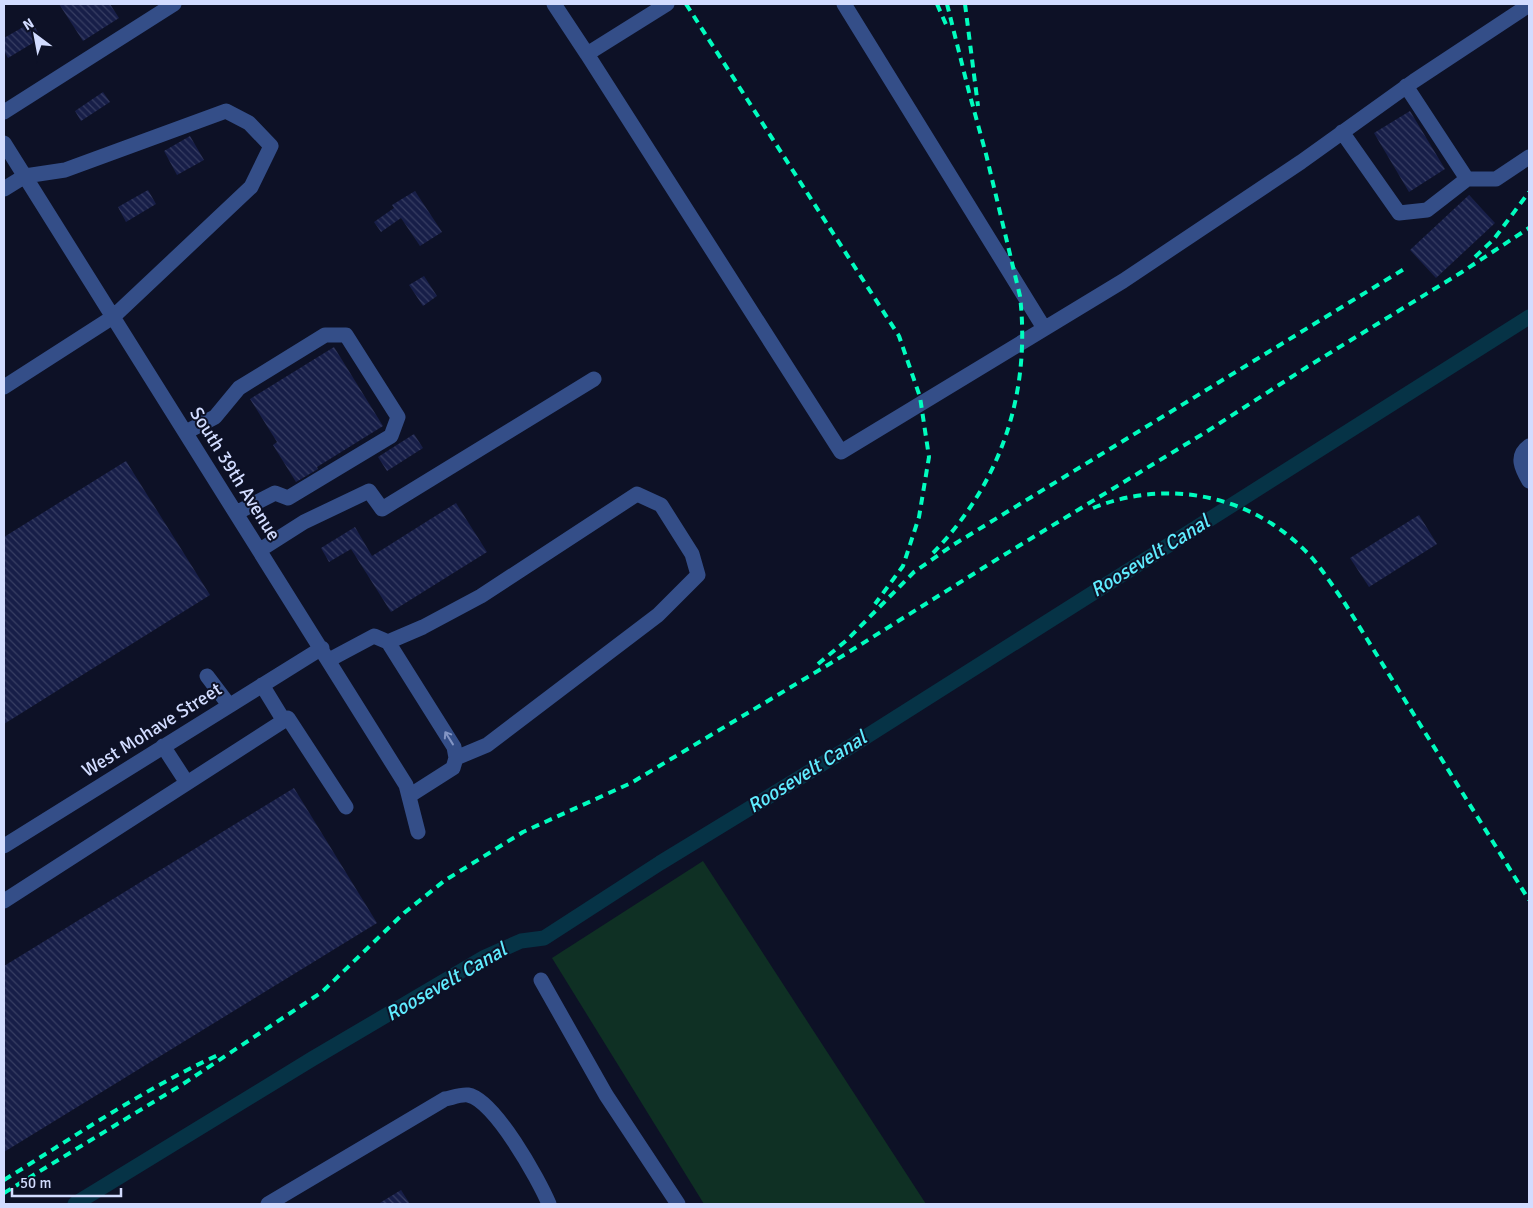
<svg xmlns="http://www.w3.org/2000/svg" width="1533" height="1208" viewBox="0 0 1533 1208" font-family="Signika,sans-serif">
  <defs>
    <pattern id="building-back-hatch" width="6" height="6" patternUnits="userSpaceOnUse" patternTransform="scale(1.25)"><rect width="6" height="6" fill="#171e48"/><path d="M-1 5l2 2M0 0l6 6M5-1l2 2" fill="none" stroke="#383e63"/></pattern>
  </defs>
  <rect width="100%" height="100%" fill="#0d1126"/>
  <path fill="#0f3024" d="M703 861 926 1204H704L552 958Z"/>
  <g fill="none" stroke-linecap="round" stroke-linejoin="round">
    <path stroke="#063346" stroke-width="15" d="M75 1204 312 1059 485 957 521 941 544 938 660 863 845 750 1529 317"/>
  </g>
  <path fill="url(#building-back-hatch)" d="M59 4H110L119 18 83 41Z
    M32 22 41 38 8 58 4 51V38Z
    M103 92 110 102 81 121 75 111Z
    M1410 111 1445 169 1409 192 1374 133Z
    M190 136 204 160 177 175 164 151Z
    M148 190 156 204 126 222 118 207Z
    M415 191 442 232 420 246 401 218 381 232 374 222 394 208 392 205Z
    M1469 195 1495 223 1436 278 1410 250Z
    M424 276 437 296 423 306 409 285Z
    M334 347 383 426 317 467 318 469 296 482 273 445 277 442 250 399Z
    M414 434 423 448 387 471 378 457Z
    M126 461 210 595 4 724V537Z
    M456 503 487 552 391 612 351 549 329 562 321 548 355 527 372 556Z
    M1419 515 1437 544 1369 587 1350 558Z
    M294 788 377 923 4 1152V966Z
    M401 1190 410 1204H378Z"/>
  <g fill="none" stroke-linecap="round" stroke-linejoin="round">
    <path stroke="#344e88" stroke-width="15" d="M554 4 587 54
      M667 4 587 54 841 452 1123 281 1301 162 1414 81 1529 5
      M844 4 1044 328
      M4 112 174 4
      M1342 132 1399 213 1427 210 1467 179 1406 86
      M4 143 406 785 418 832
      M1467 179H1496L1529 157
      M4 189 25 176 65 170 226 111 249 123 271 146 251 187 113 317 4 387
      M186 432 215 417 239 388 325 335H346L398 417 391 436 288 498 275 493 236 513
      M1529 446C1515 456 1522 469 1529 481
      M260 550 304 522 369 491 382 509 594 379
      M388 642 423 627 481 596 637 494 661 505 692 554 698 575 658 615 487 745 456 758
      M329 660 374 636 388 642 454 747 456 758 453 768 409 796
      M207 676 229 705
      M262 685 284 721
      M163 746 187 783
      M4 846 322 648
      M4 901 288 718 346 807
      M541 980 606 1095 678 1204
      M268 1204 445 1099C451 1098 461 1094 468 1095 494 1099 539 1180 549 1204"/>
    <path stroke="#00fdbf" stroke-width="4" stroke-dasharray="8 6" stroke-linecap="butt" d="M686 4 899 336 920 397 929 457 919 517 903 566 875 604
      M937 4 948 29
      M965 4 978 106
      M1475 257 1494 239 1529 192
      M1093 508C1170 477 1257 496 1313 559 1324 572 1334 588 1344 602L1529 900
      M933 553C1001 483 1031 393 1020 296L986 154 969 92 947 4
      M818 664 847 640 914 572 953 545 1404 269
      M4 1180C74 1137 142 1090 218 1055
      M4 1193 183 1084 322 992 404 913 444 881 523 832 631 783 836 660 999 558 1206 432 1307 367 1462 272 1529 228"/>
  </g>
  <defs><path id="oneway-shaft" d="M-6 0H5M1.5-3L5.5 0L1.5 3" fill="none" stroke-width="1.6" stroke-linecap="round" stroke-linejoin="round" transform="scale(1.25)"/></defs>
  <use stroke="#8395c4" href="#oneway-shaft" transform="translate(449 738) rotate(-122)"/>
  <g text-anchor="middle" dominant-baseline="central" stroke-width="4" stroke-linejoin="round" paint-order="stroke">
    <g font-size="19" fill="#d2dcff" stroke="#0d1126">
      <text transform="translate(235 474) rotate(58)">South 39th Avenue</text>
      <text transform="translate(152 730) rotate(-32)">West Mohave Street</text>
    </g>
    <g font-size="20" font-style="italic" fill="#60ecff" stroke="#0d1126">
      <text transform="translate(1150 556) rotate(-32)">Roosevelt Canal</text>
      <text transform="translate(807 772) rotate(-32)">Roosevelt Canal</text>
      <text transform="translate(446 982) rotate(-30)">Roosevelt Canal</text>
    </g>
  </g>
  <rect width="1533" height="1208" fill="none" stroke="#d2dcff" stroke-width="10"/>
  <g transform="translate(35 35) rotate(328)" stroke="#0d1126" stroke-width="4" paint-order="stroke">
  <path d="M0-4L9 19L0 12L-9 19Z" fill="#d2dcff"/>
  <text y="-8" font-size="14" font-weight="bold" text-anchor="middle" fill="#d2dcff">N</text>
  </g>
  <path d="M12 1188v8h109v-8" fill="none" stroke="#d2dcff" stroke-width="2.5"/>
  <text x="20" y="1188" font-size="15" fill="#d2dcff" stroke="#0d1126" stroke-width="4" paint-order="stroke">50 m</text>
</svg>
